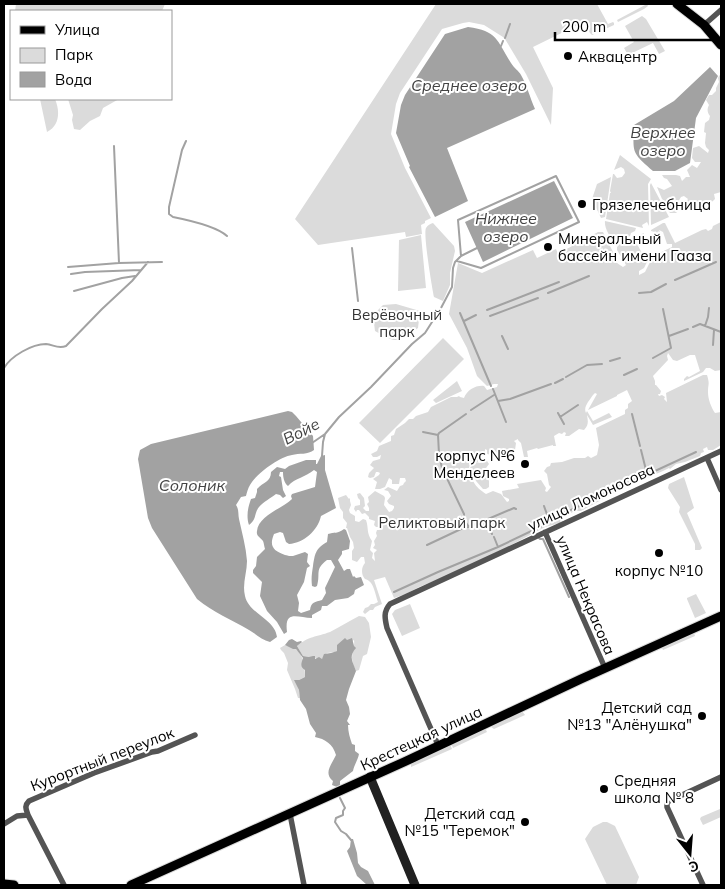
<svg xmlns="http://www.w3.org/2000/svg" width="725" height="889" viewBox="0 0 725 889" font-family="Mulish,sans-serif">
  <rect width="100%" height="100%" fill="#fff"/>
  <path fill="#dbdbdb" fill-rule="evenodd" d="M16 4H165L162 11H15Z
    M436 4H597L608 24 613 22 614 23V25L592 35 590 33 584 22 533 47 553 88 551 125 526 74 505 39 503 37 484 25 469 22 463 23 442 29 400 93 396 104 391 134 405 168 431 218 425 221V223L421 225 422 234 406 237 405 232 318 245 295 219Z
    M647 4 648 6 644 9 618 22 617 20Z
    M642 16 646 19 665 51 659 54 653 43 628 55 624 48 634 42 625 26Z
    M721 74V192L714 194 715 199C709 206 701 202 693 203L688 206 686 202 688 199 684 196 681 197 678 202 681 206 680 209 676 213H670L666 208 667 203 662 199 657 187 664 190 672 186 667 179 664 178 662 175H676L680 176 682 181 686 177H690L687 170 692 165 697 168 701 162H695L692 158 693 148 699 146 708 153 709 150 706 147 705 143 706 133 704 132 705 123 709 120 710 116C707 112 707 109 709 105L706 100 709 95H712L716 91V88L719 82 718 78 719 76Z
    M40 99H55C60 111 60 125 47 132Z
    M68 99H119L103 108 100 116 90 121 80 130 74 129 72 120 73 115Z
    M620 155 651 179 648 184 649 226 647 222 642 225 643 228 606 219 610 193H611L610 191 613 174H614L617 178 622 177 625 173 624 169 621 167 614 170Z
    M611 177 605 217 601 218 592 199 597 184Z
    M651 183 669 217 651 225 650 185Z
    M605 221 636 228 635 231 631 233 630 236 615 242C610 238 604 227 605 221Z
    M721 222V370L715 371 710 368H706L703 372 684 381V379L687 376 689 377 700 371 695 355H690L677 361 673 360 668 353 667 356 668 360 653 376 655 381V385H656L661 391 660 394H658L659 396 662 395 665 397 664 399 667 402 666 393 703 375H707C710 385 708 383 708 392 708 399 711 407 715 413L721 412V445L713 450H708L707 447 703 449 704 452 701 453 700 456 685 462 676 464 670 469 669 468 663 471 623 488 581 511H575L562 517 560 523 545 527 504 549 439 579 419 587 406 594 394 598 385 577 374 580 382 604 375 607 373 610H370L365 614 363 612 365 608 368 607 371 604H374L378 602C375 594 374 581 365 579 361 575 361 567 365 563L364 557H361L357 562 352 560V551L354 548 353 542 350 537 347 528H346L347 523 343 518V512L340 508 338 498 346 495 349 499 350 498V501L351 505 349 510 350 513 355 516V521L359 522 363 519 366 520C369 529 366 532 372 541L370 550 373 553 372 558 375 561 374 553 377 550 373 548 375 545 374 541 377 536 376 533 377 530H379V527H376L374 525 375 521 369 519V517L365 513 362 514 359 510H357L356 512 354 509 355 506 360 505V500L358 498 357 494 360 493 364 498 365 506 363 508 366 511H369V508L367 504 369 502 368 497 375 491 384 496 385 498 384 505 389 512 392 511 394 508V506L389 504 387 501 391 496 388 491 384 490 388 487 397 491 400 486 403 485 404 483 406 481 405 478H400L399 484H392V480L389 478 385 487 380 489H375L377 482 373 479 379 475 380 473 378 472H376L374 477 370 478 368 477 369 473 374 468 370 465 373 461 380 459 381 455 377 457H373L371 454 377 451 379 446 391 441V436L394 435 396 429 405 423 409 419H413L416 416 428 412 431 407 451 397H457L459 396 460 397 464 398C467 390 476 385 484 386L487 390 497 387 498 384H494L487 386 477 376 467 348 449 314 458 263 482 273 533 250 537 258 556 249 561 261 566 259 563 251 598 232H603L615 256C613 262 619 264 623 267L626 265 617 250V247L620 244 644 233 641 241 642 243 640 244 638 240 637 244 643 255 642 261 649 258 644 268 639 271V275L645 272 653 256 672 247V244H667L663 232 659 230 661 234 659 235 658 233 651 231V230L663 223H665L675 243 702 230 706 229 708 231 712 229 713 226ZM627 390 632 401 628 404V408L625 410V414L596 428 599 445 597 455 591 458 588 456 585 458H574L562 462 551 463 550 466 547 467 544 471 547 474 549 485 551 487 547 492 545 491 546 488 541 480 517 484 519 488 502 491 503 496 509 499V501L507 502 501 494 493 491 486 494C474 486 472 481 469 467L471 464 472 465 470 468 476 481 483 489H486L489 487V481L487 477H483L482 476 483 469 486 468 489 464 487 461 484 460 480 463 476 462H478V460L480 459 481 454H484L485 451V449L487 450V454C495 456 506 455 515 450L516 443 514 441 518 439V440L521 443 524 457H528L527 451 537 448 538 449 553 445V446H556L554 436 559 433 562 434 564 432 566 433 565 436H569L579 429 584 430C589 425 588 421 587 415L593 425 612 417 609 413 593 421 587 411 586 413C583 407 589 401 593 395L595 393 597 394 588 410 617 396V395Z
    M433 223 454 246 455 251 450 273V285L443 301 434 297C432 287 423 234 426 228 428 225 430 224 433 223Z
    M421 235 426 288 398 291 399 240Z
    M396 304 420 311 418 328C398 343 397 344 375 331L373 315 383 305Z
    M443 338 464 359 380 443 359 423Z
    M457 381 462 391 436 403 433 400Z
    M684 477 694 508 687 513 702 548 700 550H695V544L679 512 680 507 668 488 669 484Z
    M696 594 706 613 695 618 687 599V598Z
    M410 604 420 628 402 636 392 614 395 610Z
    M359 616 365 617 369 623 371 637 367 654 363 656 359 670 356 671C354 667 352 663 352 658 352 652 355 647 354 640L335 652 327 653 322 659 303 656 297 646C309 636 316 637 330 632 340 627 349 621 359 616Z
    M694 633 695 636 663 650 662 648Z
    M285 645C288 646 294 647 296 649 304 656 305 668 305 677L299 680H295L299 690 300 698H298L295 689 287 670 288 663 284 653 281 650 280 648Z
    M522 711 525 715 494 729 491 727 492 725Z
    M485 728 487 732 453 748 451 743Z
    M450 744 452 749 411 767V763Z
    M720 809 721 810V817L703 825 700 819 701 817Z
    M603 822H607L615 826 639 877 636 885H607L585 839 593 827Z"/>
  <path fill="#a2a2a2" d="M468 27C498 31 497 41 511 63 514 68 519 71 521 75 527 85 530 98 535 109L447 148 468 201 435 217 409 167 410 166 396 133 401 105 405 95 445 34Z
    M710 67 718 76 696 118 690 163 675 171H653C631 152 633 153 634 125L674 101Z
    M554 181 573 218 483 262 465 222Z
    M288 411 292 412 296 416 313 436 314 450C308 455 299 453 292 455 279 457 256 474 250 485 248 488 247 492 246 496L241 497 236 505C239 509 238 514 239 519 242 533 246 547 247 561 247 573 242 584 245 596 249 614 275 619 277 637L270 642C262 640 256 634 249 630 232 620 213 612 197 599L152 528 148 518 138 459 140 450 151 444Z
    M325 455V470L336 508 321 516C318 530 304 543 289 544L286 542 283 533 280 532 274 534C269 546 273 551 285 555 289 556 289 556 293 556 297 555 301 553 305 552L308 554 307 562 310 566 307 568 304 582 297 595 299 603 298 611 301 613 310 610C311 602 315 602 322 600L326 593 325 588 335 567 331 560H327C314 570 321 573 317 586L315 587 312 586C311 578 312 573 313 566 315 554 315 549 327 542L328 534C334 532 338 534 344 529L346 530 350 541 349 549 342 551V554L338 560 344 571 347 569H350L353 577 354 576 356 578 361 577 364 585 355 590 354 594 348 598 335 600 327 606H322L321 610 312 615V618C298 618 284 609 287 632L284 634 277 622 267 611 260 596 262 582 253 573V570L256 566 257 557 265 549C264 546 264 543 263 541 260 537 256 536 257 531 258 516 283 508 292 499L291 496 292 494 315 487 317 472 314 470C306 477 295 478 288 486 284 483 283 477 283 472H280L279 476 281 477 283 490 286 496 283 498 280 495 276 494C271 498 263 502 259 507 254 513 257 519 249 525 246 516 248 507 251 499L255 498 257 492V489C263 482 271 482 271 472L277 467 285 469 289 466 306 460H316V464H317L321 456Z
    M345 638 347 640 352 638 354 646 356 648C348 657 353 662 356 671L349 689 346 700 349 707 350 714 347 721 350 725H348C348 732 350 738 352 744L355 745V751L359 754C358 760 354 765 353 771L340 781V786L337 787 332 785 333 781C323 773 332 764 336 755 333 744 325 739 315 737L316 733 310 724 306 709 300 700 299 690 294 680H299L305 677V670C300 667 301 664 303 658L296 649H293L285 645 289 640 292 639 297 642 301 641 302 642 297 646 303 656 309 657 313 656H315V659L319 657 322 659 324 654 331 653 337 651V645Z
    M351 839H353L357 853 358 863 361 867 368 871 375 885H367L357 876 347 851 350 847Z"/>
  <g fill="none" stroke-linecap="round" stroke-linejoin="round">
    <path stroke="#a2a2a2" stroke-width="2" d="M505 38 510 24
      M501 46 503 41
      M186 141 182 150 169 207V214L173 217C188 220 216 226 227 236
      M114 146 119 263
      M352 248 358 301
      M457 261 481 268 579 222 556 176 458 220 461 256
      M68 267 119 263 162 262
      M71 274 85 272 141 270
      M675 280 716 262
      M74 291 122 278 135 276
      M548 293 589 276
      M639 293 651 292 666 284
      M487 310 559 282
      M460 313 491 386
      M490 316 538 298
      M464 321 476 315
      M705 326 708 317 709 308
      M693 327 700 324 721 332
      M502 336 508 349
      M669 336 688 329
      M713 345 714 330
      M653 358 671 348 663 309
      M610 361 620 358
      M4 368C11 356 32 344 46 344 54 345 58 349 66 346L102 309 132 281 148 262
      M624 375 637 369
      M566 377 587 365 602 364
      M555 383 563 379
      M493 389 506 422
      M498 401 510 399 551 384
      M471 410 494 395
      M558 413 564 424
      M466 414 439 433 438 435 439 454 442 468 464 514V520L469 527
      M632 414 640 446
      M560 417 578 405
      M423 432 438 435
      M312 443 325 434 339 417 371 387 412 344 425 333 441 308 452 287 453 268 455 262 461 256 477 248
      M641 450 647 474
      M322 456 323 442 325 434
      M544 506 549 520
      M486 520 492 534
      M494 537 498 547
      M539 538 540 539H543L569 597
      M427 545 461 529 474 525 514 508 516 509
      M394 592 438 572 498 547 542 526 549 520 560 515 696 452
      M340 798 345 808 343 811V815L336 818 335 822 341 831 346 834 351 840"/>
    <g stroke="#dbdbdb" stroke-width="11">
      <path id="primary" d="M677 4 704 25 721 45
        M4 884 14 885
        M131 885 404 762 581 679 721 616"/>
    </g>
    <path stroke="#545454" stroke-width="5.5" d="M704 25 721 10
      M707 458 721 490
      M545 532 605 668
      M438 745 387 628C385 619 383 612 390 604L721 451
      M290 814 304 885
      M28 815 64 885
      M4 824 17 816 28 815C26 809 24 806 29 801L94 773 152 752 158 751 195 735
      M703 885 667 807V802L721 777"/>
    <path stroke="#212121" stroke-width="9" d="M370 777 415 885"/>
    <use href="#primary" stroke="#000" stroke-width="9"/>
  </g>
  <g fill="#000" stroke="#fff" stroke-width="2">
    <circle cx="568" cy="56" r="5"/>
    <circle cx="582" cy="204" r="5"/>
    <circle cx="548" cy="247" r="5"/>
    <circle cx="525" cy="464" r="5"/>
    <circle cx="659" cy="553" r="5"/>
    <circle cx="702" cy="716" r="5"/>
    <circle cx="604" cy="789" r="5"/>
    <circle cx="525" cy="822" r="5"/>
  </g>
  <g text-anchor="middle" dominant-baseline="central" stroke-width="4" stroke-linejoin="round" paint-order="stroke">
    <g font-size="15" fill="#000" stroke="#fff" text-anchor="start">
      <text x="578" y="56">Аквацентр</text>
      <text x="592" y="204">Грязелечебница</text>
      <text x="558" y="238">Минеральный<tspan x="558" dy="17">бассейн имени Гааза</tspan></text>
      <text x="515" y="455" text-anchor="end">корпус №6<tspan x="515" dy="17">Менделеев</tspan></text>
      <text x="659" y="570" text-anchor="middle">корпус №10</text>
      <text x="692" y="707" text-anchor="end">Детский сад<tspan x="692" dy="17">№13 "Алёнушка"</tspan></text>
      <text x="614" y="780">Средняя<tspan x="614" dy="17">школа № 8</tspan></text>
      <text x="515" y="813" text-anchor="end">Детский сад<tspan x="515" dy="17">№15 "Теремок"</tspan></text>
    </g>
    <g font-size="15" fill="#323232" stroke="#fff">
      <text x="397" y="314">Верёвочный<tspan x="397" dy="17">парк</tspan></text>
      <text x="442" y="522">Реликтовый парк</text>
    </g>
    <g font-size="15" fill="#000" stroke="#fff">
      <text transform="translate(591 497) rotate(-25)">улица Ломоносова</text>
      <text transform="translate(586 595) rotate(67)">улица Некрасова</text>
      <text transform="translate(421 738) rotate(-25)">Крестецкая улица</text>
      <text transform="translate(102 759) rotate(-21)">Курортный переулок</text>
    </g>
    <g font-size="16" font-style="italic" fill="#434343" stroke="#fff">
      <text x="469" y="85">Среднее озеро</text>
      <text x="663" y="132">Верхнее<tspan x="663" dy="18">озеро</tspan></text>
      <text x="506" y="218">Нижнее<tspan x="506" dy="18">озеро</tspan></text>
      <text transform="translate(301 431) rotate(-27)">Войе</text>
      <text x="192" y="485">Солоник</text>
    </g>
  </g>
  <rect width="725" height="889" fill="none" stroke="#000000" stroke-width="10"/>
  <rect x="10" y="10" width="162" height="90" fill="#ffffff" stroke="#999999"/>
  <rect x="20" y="26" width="25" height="8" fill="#000000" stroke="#999999"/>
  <text x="55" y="35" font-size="15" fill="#000000">Улица</text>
  <rect x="20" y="48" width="25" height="15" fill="#dbdbdb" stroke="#999999"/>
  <text x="55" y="60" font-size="15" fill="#000000">Парк</text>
  <rect x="20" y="72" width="25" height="15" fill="#a2a2a2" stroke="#999999"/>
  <text x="55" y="85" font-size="15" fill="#000000">Вода</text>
  <g transform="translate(690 854) rotate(163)" stroke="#ffffff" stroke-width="4" paint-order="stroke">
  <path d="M0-4L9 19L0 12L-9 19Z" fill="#000000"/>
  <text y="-8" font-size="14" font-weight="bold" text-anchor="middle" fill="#000000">С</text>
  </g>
  <path d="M555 32v8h156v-8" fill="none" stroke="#000000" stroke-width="2.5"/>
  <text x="562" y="32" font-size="15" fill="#000000" stroke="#ffffff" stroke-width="4" paint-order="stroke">200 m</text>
</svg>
